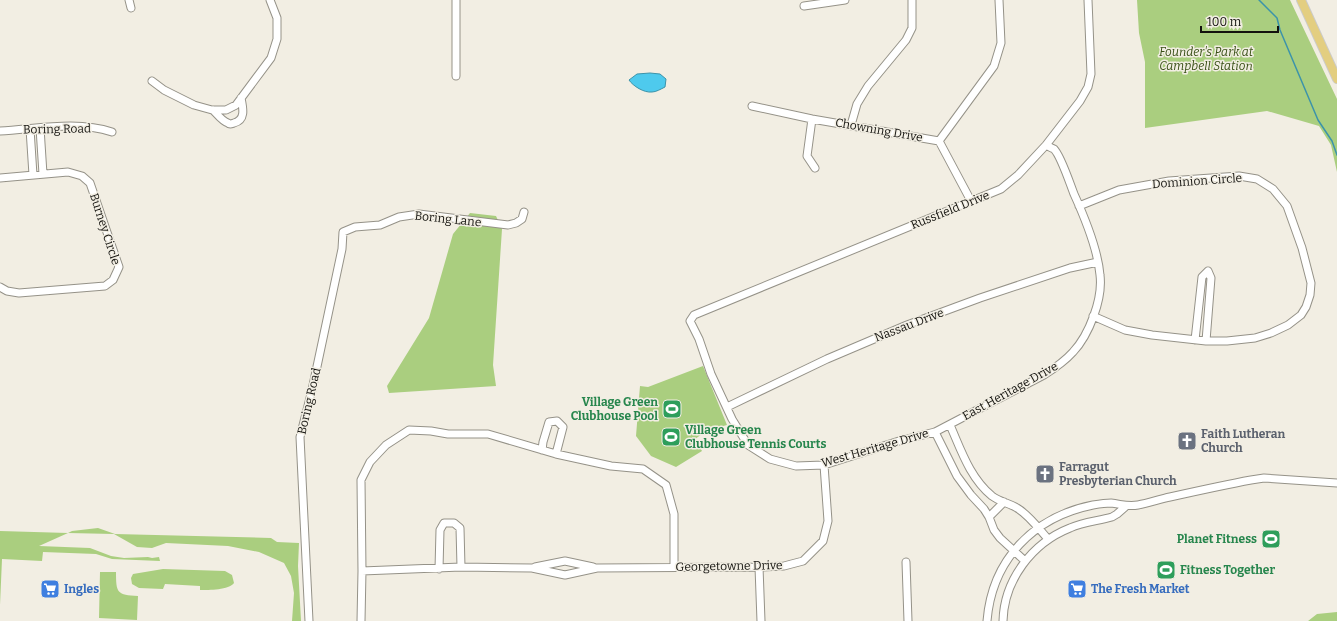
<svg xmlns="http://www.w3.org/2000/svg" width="1337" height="621" viewBox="0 0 1337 621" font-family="Bitter,serif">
  <rect width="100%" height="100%" fill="#f2eee3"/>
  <path fill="#aace7f" d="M1137 0H1290L1337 99V172L1331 145 1319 126 1267 111 1145 128V62L1139 33Z
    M470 213 496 216 502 229 493 365 496 386 389 393 387 386 429 318 453 234Z
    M703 366 727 425 708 430 695 439 702 451 676 467 651 456 636 436 640 386 648 387Z
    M98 528 115 534 271 538 277 542 299 543 298 566 301 621H292L294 593 291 576 284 563 259 552 228 546 166 543 152 548 137 547 114 534 68 533 39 546 90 548 111 556 124 558 148 557 152 558 159 557 160 561 112 559 96 554 43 552 42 561 2 559 0 605V531L68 533 72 531Z
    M163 569 225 571 232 575 234 583C229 590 209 590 200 590V586L165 584 163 589 139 588 132 584 131 578 133 574Z
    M100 572H116C116 593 117 595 138 596L137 620 99 618Z
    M1337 612V621H1308L1317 614Z"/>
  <path fill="#4ecaed" stroke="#3c93aa" d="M650 73 660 74 666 79 665 87C661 89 656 92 652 92 644 93 633 86 629 80L637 74Z"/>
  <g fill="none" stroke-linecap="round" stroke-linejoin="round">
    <path stroke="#3c93aa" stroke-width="1.5" d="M1259 0 1277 18 1280 30 1318 120 1332 141 1337 155"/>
    <g stroke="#959288" stroke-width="9">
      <path id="minor" d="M129 0 131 8
        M804 6 845 0
        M456 76V0
        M152 81 164 90 194 105 212 110H226L236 105 271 58 277 39V18L270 0
        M752 106 812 119 939 141 971 201
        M213 110C217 114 222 121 228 123 230 125 231 124 234 123 246 120 243 108 241 98
        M812 119 807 156 815 168
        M851 125 857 104 868 86 906 40 912 28V0
        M40 128 43 174
        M30 129 33 175
        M0 131C37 129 77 120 112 132
        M939 141 994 66 1001 43 999 0
        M1046 145C1048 146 1051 148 1054 149 1061 156 1070 184 1074 194 1084 216 1098 251 1100 275 1103 299 1089 335 1073 352 1065 361 1055 368 1044 375L935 432 899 441 824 465 796 466 770 459 748 445 732 419 711 374 699 339 690 321 694 315 1001 189 1018 175 1046 145 1080 101 1088 87 1091 74 1088 0
        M0 178 68 172 82 176 90 183 119 267 113 280 105 286 19 293 7 291 0 287
        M1079 206 1119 190 1169 181 1239 176 1257 179 1273 189 1287 206 1302 248 1311 283 1310 295 1306 307 1301 315 1288 325 1271 333 1255 338 1227 341H1206L1152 335 1125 330 1093 316
        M1195 340 1202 277 1208 271 1211 278 1206 341
        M727 407 827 359 907 325 980 298 1070 268 1098 262
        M950 425C961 450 970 478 992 496 1000 502 1009 503 1017 508 1029 515 1039 529 1048 539
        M935 432 957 476 971 495 984 509 989 517 994 530 1000 538 1025 561
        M542 450 543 442 549 422 557 421 563 427 556 454
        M989 517 1004 502
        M906 562 908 621
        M535 567 565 561 593 567
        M759 567 761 621
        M439 569 440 530 444 523H454L460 528 461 567
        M362 571 461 567 532 568 565 575 597 568 759 567 784 566 803 561 823 541 828 521 824 465
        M309 621 300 437 312 390 342 249 343 232 355 227 380 225 399 217 419 214 508 225 516 223 522 219 524 212
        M361 621 362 571 361 480 370 462 386 445 409 430 431 431 448 434H488L556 454 611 466 643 469 666 485 674 514V567
        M987 621C992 560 1033 517 1093 505 1099 504 1105 503 1111 503 1121 504 1127 507 1138 505 1149 503 1160 499 1170 497 1197 491 1224 485 1251 480L1264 478 1337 483
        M1003 621C1004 580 1032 543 1070 528 1083 522 1098 521 1112 517L1117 514 1125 507"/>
    </g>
    <g stroke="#cbcbca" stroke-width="10">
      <path id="major" d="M1301 0 1337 79"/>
    </g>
    <use href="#minor" stroke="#fff" stroke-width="7"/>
    <use href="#major" stroke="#e3ce80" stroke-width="8"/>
  </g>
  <defs>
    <g id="stadium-square" transform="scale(1)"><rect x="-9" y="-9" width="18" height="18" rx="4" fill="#2e9e5b" stroke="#f2eee3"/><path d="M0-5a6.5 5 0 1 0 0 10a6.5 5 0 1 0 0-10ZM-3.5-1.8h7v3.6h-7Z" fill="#fff"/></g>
    <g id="church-square" transform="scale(1)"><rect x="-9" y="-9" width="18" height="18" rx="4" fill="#6b7280" stroke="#f2eee3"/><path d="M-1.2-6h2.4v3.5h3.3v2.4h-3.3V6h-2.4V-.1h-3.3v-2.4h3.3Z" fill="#fff"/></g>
    <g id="supermarket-square" transform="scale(1)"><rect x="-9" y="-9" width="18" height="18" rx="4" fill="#3f7fe0" stroke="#f2eee3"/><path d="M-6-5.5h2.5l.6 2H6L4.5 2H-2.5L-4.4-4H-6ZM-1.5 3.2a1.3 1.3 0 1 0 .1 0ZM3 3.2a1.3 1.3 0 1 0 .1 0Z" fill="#fff"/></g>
  </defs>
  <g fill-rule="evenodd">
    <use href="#stadium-square" x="672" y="409"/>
    <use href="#stadium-square" x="671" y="437"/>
    <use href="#church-square" x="1187" y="441"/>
    <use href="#church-square" x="1045" y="474"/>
    <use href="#stadium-square" x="1271" y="539"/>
    <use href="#stadium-square" x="1166" y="570"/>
    <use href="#supermarket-square" x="50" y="589"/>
    <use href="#supermarket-square" x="1077" y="589"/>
  </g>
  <g text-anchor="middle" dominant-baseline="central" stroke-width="3" stroke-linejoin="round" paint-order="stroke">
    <g font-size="12" font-style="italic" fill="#374f14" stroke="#f2eee3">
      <text x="1206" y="52">Founder's Park at<tspan x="1206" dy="14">Campbell Station</tspan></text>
    </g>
    <g font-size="12" fill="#13120e" stroke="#f2eee3">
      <text transform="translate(57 129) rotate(-1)">Boring Road</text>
      <text transform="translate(879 130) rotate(10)">Chowning Drive</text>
      <text transform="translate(1197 181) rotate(-4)">Dominion Circle</text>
      <text transform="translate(950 210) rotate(-22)">Russfield Drive</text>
      <text transform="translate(448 219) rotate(6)">Boring Lane</text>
      <text transform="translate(105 229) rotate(72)">Burney Circle</text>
      <text transform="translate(909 325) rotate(-21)">Nassau Drive</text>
      <text transform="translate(1010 391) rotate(-29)">East Heritage Drive</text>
      <text transform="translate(309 401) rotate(-77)">Boring Road</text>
      <text transform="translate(875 448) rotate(-16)">West Heritage Drive</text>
      <text transform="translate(729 566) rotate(-1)">Georgetowne Drive</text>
    </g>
    <g font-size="12" font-weight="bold" fill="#27864d" stroke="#f2eee3" text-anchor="end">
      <text x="658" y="402">Village Green<tspan x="658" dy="14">Clubhouse Pool</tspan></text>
      <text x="685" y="430" text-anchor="start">Village Green<tspan x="685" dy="14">Clubhouse Tennis Courts</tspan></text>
      <text x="1257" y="539">Planet Fitness</text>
      <text x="1180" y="570" text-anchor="start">Fitness Together</text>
    </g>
    <g font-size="12" font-weight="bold" fill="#5b616d" stroke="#f2eee3" text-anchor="start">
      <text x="1201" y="434">Faith Lutheran<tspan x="1201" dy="14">Church</tspan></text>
      <text x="1059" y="467">Farragut<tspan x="1059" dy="14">Presbyterian Church</tspan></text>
    </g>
    <g font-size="12" font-weight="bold" fill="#366cbe" stroke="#f2eee3" text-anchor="start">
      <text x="64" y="589">Ingles</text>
      <text x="1091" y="589">The Fresh Market</text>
    </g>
  </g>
  <path d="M1201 26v6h77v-6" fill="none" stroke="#13120e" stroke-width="2"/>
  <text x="1207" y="26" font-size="12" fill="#13120e" stroke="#f2eee3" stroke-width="3" paint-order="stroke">100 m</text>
</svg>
